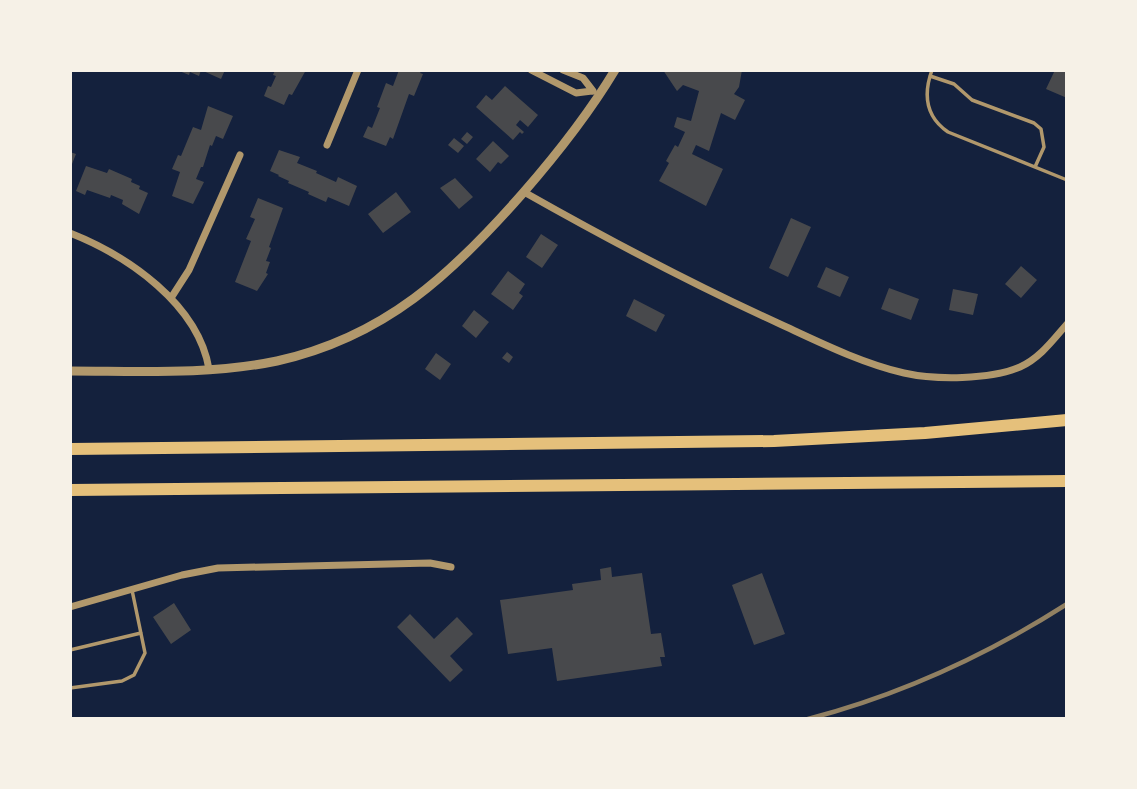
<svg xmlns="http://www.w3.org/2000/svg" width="1137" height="789" viewBox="0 0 1137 789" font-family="'Work Sans',sans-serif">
  <rect width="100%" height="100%" fill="#14213d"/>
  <path fill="#48494c" d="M177 70H225L221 79 201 70 199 76 190 72 189 75Z
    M275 70H306L292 95 289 94 284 105 264 96 268 86 271 87 276 76 273 75Z
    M399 70H422L420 73 423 74 414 96 409 94 393 139 390 137 386 146 363 137 368 126 372 128 380 108 377 107 386 83 393 86Z
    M663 70H742L739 87 734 94 745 100 735 120 721 113 709 151 696 145 692 154 723 169 706 206 659 181 669 163 666 161 675 145 678 147 685 132 674 127 677 117 691 121 699 91 683 85 677 91Z
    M1055 70H1067V98L1046 89Z
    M505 86 538 115 528 127 520 120 516 125 524 132 522 134 520 132 513 140 476 107 486 95 492 100Z
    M208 106 233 116 223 139 216 136 212 146 210 145 203 167H201L196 179 204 182 193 204 172 196 180 172 172 169 178 155 181 156 193 127 201 130Z
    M467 132 473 137 467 144 461 139Z
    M454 138 464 146 458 153 448 145Z
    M493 141 509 156 501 164 498 162 490 172 476 159Z
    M279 150 300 157 297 163 317 171 316 173 336 182 338 177 357 186 349 206 328 197 326 202 308 194 309 192 288 183 289 181 278 176 279 175 270 171Z
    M70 152 76 154 70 169Z
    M86 166 107 173 109 169 132 179 131 182 140 186 139 189 148 193 139 214 122 204 123 200 111 195 110 198 87 190 85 195 76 191Z
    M455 178 473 197 459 209 440 188Z
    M396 192 411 212 383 233 368 214Z
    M258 198 283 208 269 247 271 248 266 261 270 262 266 273 268 274 257 291 235 282 251 241 246 239 255 219 250 217Z
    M791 218 811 227 788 277 769 268Z
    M541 234 558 245 542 268 526 257Z
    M1021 266 1037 280 1021 298 1005 284Z
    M826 267 849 277 840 297 817 287Z
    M508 271 525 284 519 293 523 296 513 310 491 294Z
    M889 288 919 299 911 320 881 309Z
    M953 289 978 294 973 315 949 310Z
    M634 299 665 315 656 332 626 316Z
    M474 310 489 322 476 338 462 326Z
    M507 352 513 357 509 363 502 358Z
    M436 353 451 364 440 380 425 369Z
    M611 567 612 577 642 573 651 634 661 633 665 657H660L662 666 557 681 552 648 508 654 500 600 573 590 572 584 601 580 600 569Z
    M762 573 785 634 754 645 732 585Z
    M174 603 191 630 171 644 153 617Z
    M410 614 434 639 457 617 473 634 450 656 463 670 450 682 397 627Z"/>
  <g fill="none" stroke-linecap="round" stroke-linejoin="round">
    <path stroke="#b1986c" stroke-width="3.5" d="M932 70C923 95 926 117 948 132L1067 180
      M930 76 954 84 972 100 1034 123 1041 129 1044 147 1035 167
      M70 650 141 633
      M70 688 122 681 134 675 145 653 132 590"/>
    <path stroke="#b1986c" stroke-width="7" d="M531 70 576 93 592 91
      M563 70 583 78 593 91
      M327 145 358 70
      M524 192C607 239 692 284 780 324 819 342 861 363 904 373 935 380 990 380 1020 367 1040 358 1053 340 1067 324
      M70 233C128 256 198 304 209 369
      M171 298 189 270 240 155
      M70 607 182 575 218 568 430 563 451 567"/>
    <path stroke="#b1986c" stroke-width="9" d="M70 371C138 371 210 375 277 361 385 337 452 274 523 193 557 154 588 115 615 70"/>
    <path stroke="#e5c07b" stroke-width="12" d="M70 449 774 441 925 433 1067 420
      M70 490 1067 481"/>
    <path stroke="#918062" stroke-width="4.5" d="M808 719C900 695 987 655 1067 604"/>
  </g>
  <rect width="1137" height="789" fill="none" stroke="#f6f1e7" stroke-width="144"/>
</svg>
